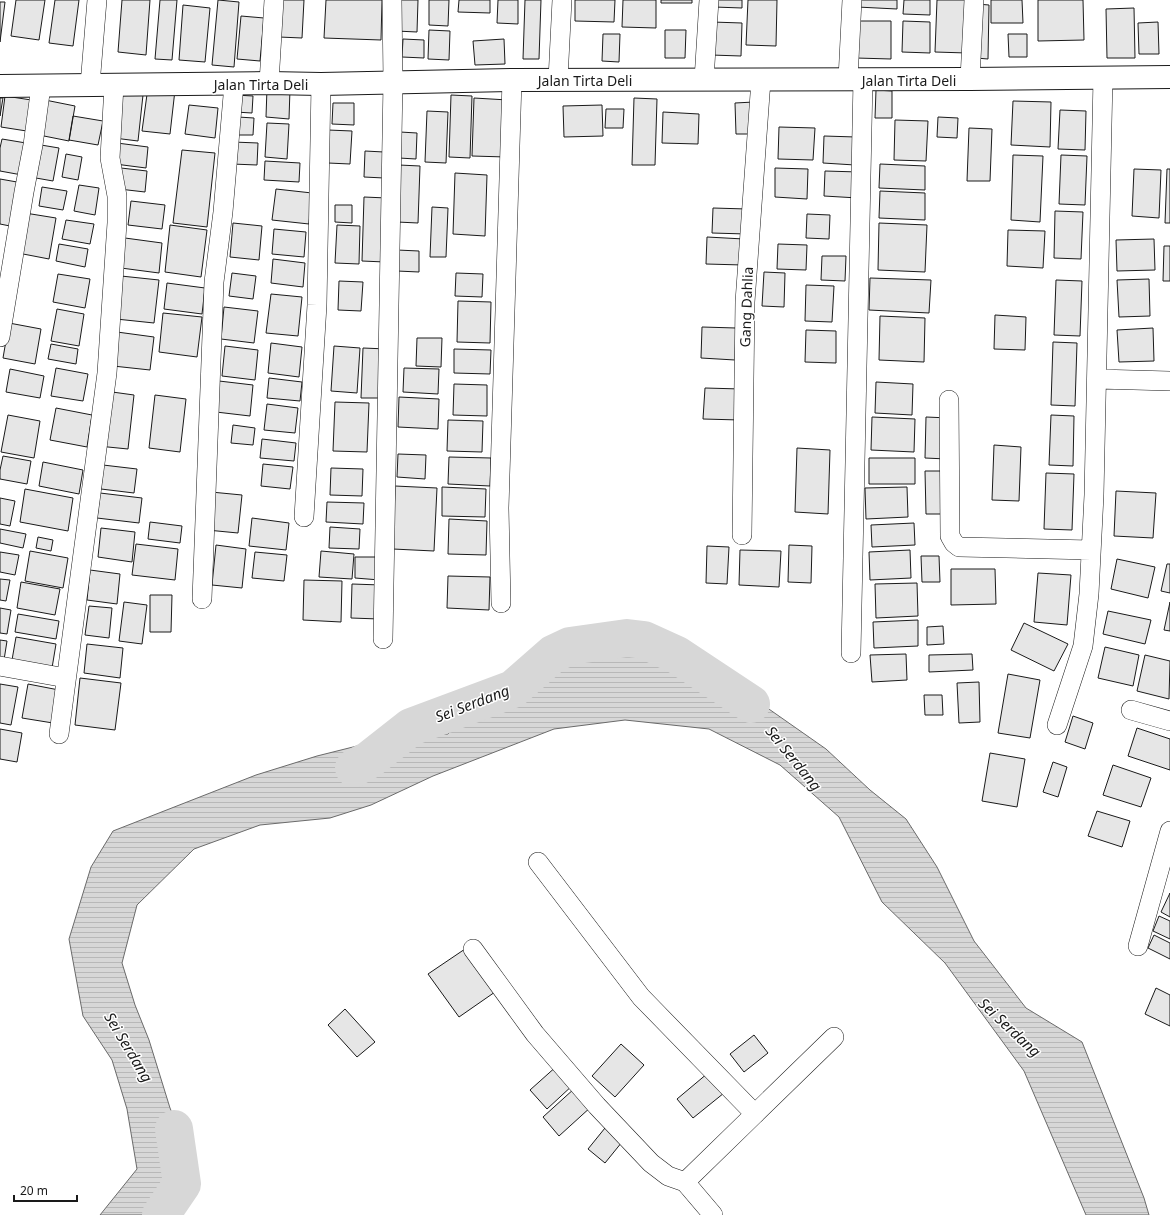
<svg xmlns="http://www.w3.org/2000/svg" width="1170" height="1215" viewBox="0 0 1170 1215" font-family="'Noto Sans',sans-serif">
  <defs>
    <pattern id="water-rules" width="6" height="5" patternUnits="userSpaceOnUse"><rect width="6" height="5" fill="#d7d7d7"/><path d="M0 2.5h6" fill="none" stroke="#b8b8b8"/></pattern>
  </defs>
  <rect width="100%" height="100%" fill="#fff"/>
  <path fill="url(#water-rules)" stroke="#6a6a6a" d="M581 655 657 657 736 686 826 749 870 790 906 819 937 867 974 941 1026 1008 1082 1042 1144 1198 1149 1215H1086L1024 1071 945 963 882 902 839 817 780 765 709 729 625 720 554 729 433 776 371 805 330 818 260 825 194 849 137 905 122 963 135 1005 149 1040 170 1108 188 1152 177 1205 172 1215H100L137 1169 127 1109 112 1060 83 1016 69 939 91 867 113 831 256 775 317 756 389 738 448 734 507 675Z"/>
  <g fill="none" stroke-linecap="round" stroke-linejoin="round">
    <path stroke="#d7d7d7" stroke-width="38" d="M354 768 369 760 411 727 513 689 553 654 570 646 627 638 644 640 677 655 751 704
      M161 1215 182 1184 174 1129"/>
  </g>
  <path fill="#e6e6e6" stroke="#1a1a1a" d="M16 0H45L39 40 11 36Z
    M55 0H79L73 46 49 43Z
    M122 0H150L146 55 118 52Z
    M160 0H177L172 60 155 59Z
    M218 0 239 2 234 67 212 65Z
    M281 0H304L302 38 279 37Z
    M326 0H382L381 40 324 38Z
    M397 0H418L417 32 396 31Z
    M429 0H449L448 26 429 25Z
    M459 0H490V13L458 12Z
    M498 0H518V24L497 23Z
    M525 0H541L539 59H523Z
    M575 0H615L614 22 575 21Z
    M623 0H656V28L622 27Z
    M661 0H692V3H661Z
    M714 0H742V8L714 7Z
    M748 0H777L776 46 746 45Z
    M857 0H897V9L857 7Z
    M904 0H930V15L903 14Z
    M937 0H968L967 53 935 52Z
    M991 0H1022L1023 23H991Z
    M1038 0H1083L1084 40 1038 41Z
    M0 2H5L0 42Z
    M977 4 989 5 988 59 976 58Z
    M183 5 210 8 205 62 179 60Z
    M1134 8 1135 58H1107L1106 9Z
    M241 16 264 18 260 61 237 59Z
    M857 21H891V59L856 58Z
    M903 21 930 22V53L902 52Z
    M712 22 742 23 741 56 711 55Z
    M1158 22 1159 54H1139L1138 23Z
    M429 30 450 31 449 60 428 59Z
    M665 30H686L685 58H665Z
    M603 34H620L619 62 602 61Z
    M1008 34H1027V57H1009Z
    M403 39 424 40V58L402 57Z
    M504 39 505 64 475 65 473 41Z
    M148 87 175 90 170 134 142 131Z
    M267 88 290 89 289 119 266 117Z
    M876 90 892 91V118H875Z
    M119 92 143 95 138 141 114 138Z
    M235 95 253 96 252 113 235 112Z
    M451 95 472 96 470 158 449 157Z
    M5 96 38 101 33 132 1 127Z
    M0 98H3L0 116Z
    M474 98 508 100 506 157 472 156Z
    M634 98 657 99 655 165H632Z
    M45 100 75 106 69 141 39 135Z
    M1013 101 1051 102 1050 147 1011 145Z
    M754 102 755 134H736L735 103Z
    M333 103H354V125L332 124Z
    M189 105 218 108 215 138 185 134Z
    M602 105 603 136 564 137 563 106Z
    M606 109H624L623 128H605Z
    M1060 110 1086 111 1085 150 1058 149Z
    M427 111 448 112 446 163 425 162Z
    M663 112 699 114 698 144 662 143Z
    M73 116 103 121 98 145 69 140Z
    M238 117 254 118 253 135H237Z
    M938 117 958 118 957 138 937 137Z
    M895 120 928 121 926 161 894 160Z
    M267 123 289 124 287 159 265 157Z
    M779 127 815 128 813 160 778 159Z
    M969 128 992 129 990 181H967Z
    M328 130 352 131 350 164 328 163Z
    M400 132 417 133 416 159 399 158Z
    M824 136 856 137 855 165 823 163Z
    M2 139 26 143 22 175 0 171V148Z
    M233 142 258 143 257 165 232 164Z
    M117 143 148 147 146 168 115 164Z
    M41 145 59 148 53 181 36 178Z
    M182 150 215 153 207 227 173 223Z
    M365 151 384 152V178L364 177Z
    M66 154 82 157 78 180 62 177Z
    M1013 155 1043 156 1040 222 1011 220Z
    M1061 155 1087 156 1085 205 1059 204Z
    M265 161 300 163 299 182 264 180Z
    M880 164 925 166V190L879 188Z
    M399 165 420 166 418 223 397 222Z
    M121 168 147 171 145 192 119 189Z
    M775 168 808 169 807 199 775 197Z
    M1134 169 1161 170 1159 218 1132 216Z
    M1167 169H1170V223H1165Z
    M825 171 859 172 858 198 824 196Z
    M455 173 487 175 485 236 453 234Z
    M0 179 17 182 10 226 0 224Z
    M79 185 99 188 95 215 74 211Z
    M42 187 67 191 63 210 39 206Z
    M276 189 312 193 309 224 272 220Z
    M880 191 925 193V220L879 218Z
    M364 197 387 198 385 262 362 261Z
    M131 201 165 205 162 229 128 225Z
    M335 205H352V223L335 222Z
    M432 207 448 208 446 257H430Z
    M713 208 747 209 746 234 712 233Z
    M1055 211 1083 212 1081 259 1054 258Z
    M25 213 56 218 49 259 18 253Z
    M807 214 830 215 829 239 806 238Z
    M66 220 94 224 90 244 62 239Z
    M233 223 262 226 259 260 230 257Z
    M879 223 927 225 925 272 878 270Z
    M170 225 207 230 201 277 165 272Z
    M337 225 360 226 359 264 335 263Z
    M274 229 306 232 304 257 272 254Z
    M1008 230 1045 231 1043 268 1007 266Z
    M707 237 744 239 743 265 706 264Z
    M125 238 162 243 159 273 121 268Z
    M1154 239 1155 270 1117 271 1116 240Z
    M59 244 88 249 85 267 56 261Z
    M778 244 807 245 806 270 777 269Z
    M1164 246H1170V281H1163Z
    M397 250 419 251V272L397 271Z
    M822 256H846L845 281 821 280Z
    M273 259 305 263 303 287 271 283Z
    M764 272 785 273 784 307 762 306Z
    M232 273 256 276 253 299 229 296Z
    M456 273 483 274 482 297 455 296Z
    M58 274 90 279 85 308 53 302Z
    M121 276 159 280 154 323 116 319Z
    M870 278 931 280 929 313 869 310Z
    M1149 279 1150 316 1119 317 1117 280Z
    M1056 280 1082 281 1080 336 1054 335Z
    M339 281 363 282 361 311 338 310Z
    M167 283 205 288 202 314 164 309Z
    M806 285 834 286 832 322 805 321Z
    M271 294 302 297 298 336 266 333Z
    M458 301 491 302 490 343 457 342Z
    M224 307 258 311 254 343 221 339Z
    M57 309 84 314 79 346 51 341Z
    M163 313 202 317 197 357 159 352Z
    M995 315 1026 317 1025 350 994 349Z
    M880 316 925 318 924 362 879 360Z
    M9 323 41 329 35 364 3 358Z
    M702 327 736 328 735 360 701 358Z
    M1153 328 1154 361 1119 362 1117 330Z
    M806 330 836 331V363L805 362Z
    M117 332 154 337 150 370 113 366Z
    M417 338H442L441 367 416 366Z
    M1053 342 1077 343 1075 406 1051 405Z
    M271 343 302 347 299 377 268 373Z
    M51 344 78 349 76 364 48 359Z
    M225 346 258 350 255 380 222 376Z
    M334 346 360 348 357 393 331 391Z
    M363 348 387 349 385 398H361Z
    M454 349 491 350 490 374 454 373Z
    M56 368 88 374 83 401 51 396Z
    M404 368 439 369 438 394 403 392Z
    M10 369 44 376 40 398 6 392Z
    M269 378 302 382 300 401 267 398Z
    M219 381 253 385 250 416 216 412Z
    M876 382 913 384 912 415 875 413Z
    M454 384 487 385V416L453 415Z
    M705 388 741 389 740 420 703 419Z
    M105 391 134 395 128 449 98 446Z
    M155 395 186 399 180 452 149 448Z
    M399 397 439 399 438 429 398 427Z
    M335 402 369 403 367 452 333 451Z
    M267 404 298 408 295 433 264 430Z
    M56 408 92 415 87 447 50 440Z
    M8 415 40 421 34 458 1 452Z
    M1051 415 1074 416 1073 466 1049 465Z
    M872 417 915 419 914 452 871 450Z
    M926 417 949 418 947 459 925 458Z
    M448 420 483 421 482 452 447 451Z
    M233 425 255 428 253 445 231 443Z
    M262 439 296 443 294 461 260 458Z
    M994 445 1021 447 1019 501 992 500Z
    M797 448 830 450 828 514 795 512Z
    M398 454 426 455 425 479 397 477Z
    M3 456 31 461 27 484 0 479V470Z
    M449 457 491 458 490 486 448 484Z
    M869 458H915V484H869Z
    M43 462 83 470 79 494 39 486Z
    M263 464 293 467 290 489 261 486Z
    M103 465 137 469 134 493 101 489Z
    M331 468 363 469 362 496 330 495Z
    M925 471H944L945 514H926Z
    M1046 473 1074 474 1072 530 1044 529Z
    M395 486 437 488 434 551 393 549Z
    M442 487 486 489 485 517 442 516Z
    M907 487 908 517 866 519 865 488Z
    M25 489 73 498 68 531 20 522Z
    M1116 491 1156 493 1153 538 1114 536Z
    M211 492 242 495 238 533 207 530Z
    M100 493 142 498 139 523 97 518Z
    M0 498 15 501 10 526 0 524Z
    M327 502 364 503 363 524 326 522Z
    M252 518 289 523 286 550 249 546Z
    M449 519 487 521 486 555 448 554Z
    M150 522 182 526 180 543 148 539Z
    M914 523 915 545 872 547 871 525Z
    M330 527 360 529 359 549 329 548Z
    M101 528 135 532 132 562 98 557Z
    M0 529 26 534 23 548 0 543Z
    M38 537 53 540 51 551 36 548Z
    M136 544 178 549 175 580 132 575Z
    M216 545 246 549 242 588 212 585Z
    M789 545 812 546 811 583 788 582Z
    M707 546 729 547 727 584 706 583Z
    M740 550 781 551 779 587 739 585Z
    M910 550 911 578 870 580 869 552Z
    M30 551 68 558 63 588 25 581Z
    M321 551 354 554 352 579 319 577Z
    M0 552 19 555 15 575 0 572Z
    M255 552 287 555 284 581 252 578Z
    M921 556H939L940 582H922Z
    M355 557H381L380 580 355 578Z
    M1117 559 1155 567 1148 598 1111 589Z
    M1167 564H1170V593L1161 591Z
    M951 569H995L996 604 951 605Z
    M90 570 120 574 117 604 87 600Z
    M1038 573 1071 575 1067 625 1034 622Z
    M448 576 490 577 489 610 447 608Z
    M0 579 10 580 6 601 0 600Z
    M304 580 342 581 341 622 303 620Z
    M21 582 60 589 55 615 17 608Z
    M917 583 918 616 876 618 875 584Z
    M352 584 381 585 379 619 351 618Z
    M150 595H172L171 632H150Z
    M124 602 147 605 142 644 119 641Z
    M1170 602V631L1164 630Z
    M89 606 112 608 109 638 85 635Z
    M0 608 11 610 7 634 0 633Z
    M1108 611 1151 620 1145 644 1103 634Z
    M18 614 59 621 56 639 15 632Z
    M918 620V646L874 648 873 622Z
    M1024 623 1068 644 1054 671 1011 650Z
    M943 626 944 644 927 645V627Z
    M16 637 56 644 52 668 12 660Z
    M0 640 7 641 4 660 0 659Z
    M87 644 123 648 120 678 84 673Z
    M1105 647 1139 655 1133 686 1098 678Z
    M906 654 907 680 872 682 870 655Z
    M972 654 973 670 929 672V655Z
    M1145 655 1170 661 1169 699 1137 691Z
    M1008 674 1040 680 1030 738 998 733Z
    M80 678 121 683 115 730 75 725Z
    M979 682 980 722 959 723 957 683Z
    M0 684 18 687 11 725 0 723Z
    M28 684 59 690 53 723 22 718Z
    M924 695H942L943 715H925Z
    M1073 716 1093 723 1085 749 1065 742Z
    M1137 728 1170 739V770L1128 756Z
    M0 729 22 733 17 762 0 759Z
    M990 753 1025 759 1017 807 982 801Z
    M1053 762 1067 767 1058 797 1043 792Z
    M1113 765 1151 778 1141 807 1103 795Z
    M1097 811 1130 821 1122 847 1088 836Z
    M1170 893V917L1161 912Z
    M1159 916 1170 921V939L1153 931Z
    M1154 935 1170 943V959L1148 948Z
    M465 949 495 992 459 1017 428 974Z
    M1156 988 1170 995V1026L1145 1014Z
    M345 1009 375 1042 357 1057 328 1025Z
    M754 1035 768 1053 744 1072 730 1054Z
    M621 1044 644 1065 615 1097 592 1076Z
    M558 1065 574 1084 547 1109 530 1090Z
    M708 1073 724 1093 693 1118 677 1099Z
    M575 1088 592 1106 559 1136 543 1117Z
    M605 1128 622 1142 605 1163 588 1149Z"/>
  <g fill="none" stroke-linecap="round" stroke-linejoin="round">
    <g stroke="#1a1a1a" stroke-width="20">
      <path id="street" d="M848 79 852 0
        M970 79 974 0
        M558 80 562 0
        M704 80 709 0
        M269 83 274 0
        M90 85 97 0
        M0 337 24 192 33 145 41 86
        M1097 379 1170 381
        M949 400 950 536 954 543 959 547 1091 550
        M304 517 317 305 321 84
        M742 535 745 302 761 80
        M202 599 214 282 223 212 234 84
        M501 603 499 508 512 80
        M383 639 393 82 392 0
        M851 653 863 80
        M0 666 66 678
        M1131 710 1170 721
        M1057 725 1083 646 1089 594 1094 495 1103 78
        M59 734 107 373 117 223V196L110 158 114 85
        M538 862 641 997 755 1114
        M1138 946 1170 831
        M473 949 535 1034 597 1106 651 1163 668 1176 685 1182 713 1215
        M685 1182 834 1037"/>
    </g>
    <g stroke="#1a1a1a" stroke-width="24">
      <path id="secondary" d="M0 86 269 83 321 84 512 80 970 79 1170 77"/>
    </g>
    <use href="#street" stroke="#fff" stroke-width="19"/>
    <use href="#secondary" stroke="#fff" stroke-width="22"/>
  </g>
  <g text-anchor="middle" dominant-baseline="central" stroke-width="3" stroke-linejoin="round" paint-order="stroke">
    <g font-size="14" fill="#1a1a1a" stroke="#fff">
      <text x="585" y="80">Jalan Tirta Deli</text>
      <text x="909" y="80">Jalan Tirta Deli</text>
      <text x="261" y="84">Jalan Tirta Deli</text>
      <text transform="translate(746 307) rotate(-88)">Gang Dahlia</text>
    </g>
    <g font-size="15" font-style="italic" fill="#1a1a1a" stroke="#fff">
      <text transform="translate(472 703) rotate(-21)">Sei Serdang</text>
      <text transform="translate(794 758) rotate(51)">Sei Serdang</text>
      <text transform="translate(1010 1027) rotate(43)">Sei Serdang</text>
      <text transform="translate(129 1047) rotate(59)">Sei Serdang</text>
    </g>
  </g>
  <path d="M14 1195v6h63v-6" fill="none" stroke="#1a1a1a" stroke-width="2"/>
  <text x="20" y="1195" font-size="12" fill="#1a1a1a" stroke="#ffffff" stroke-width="3" paint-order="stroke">20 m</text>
</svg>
